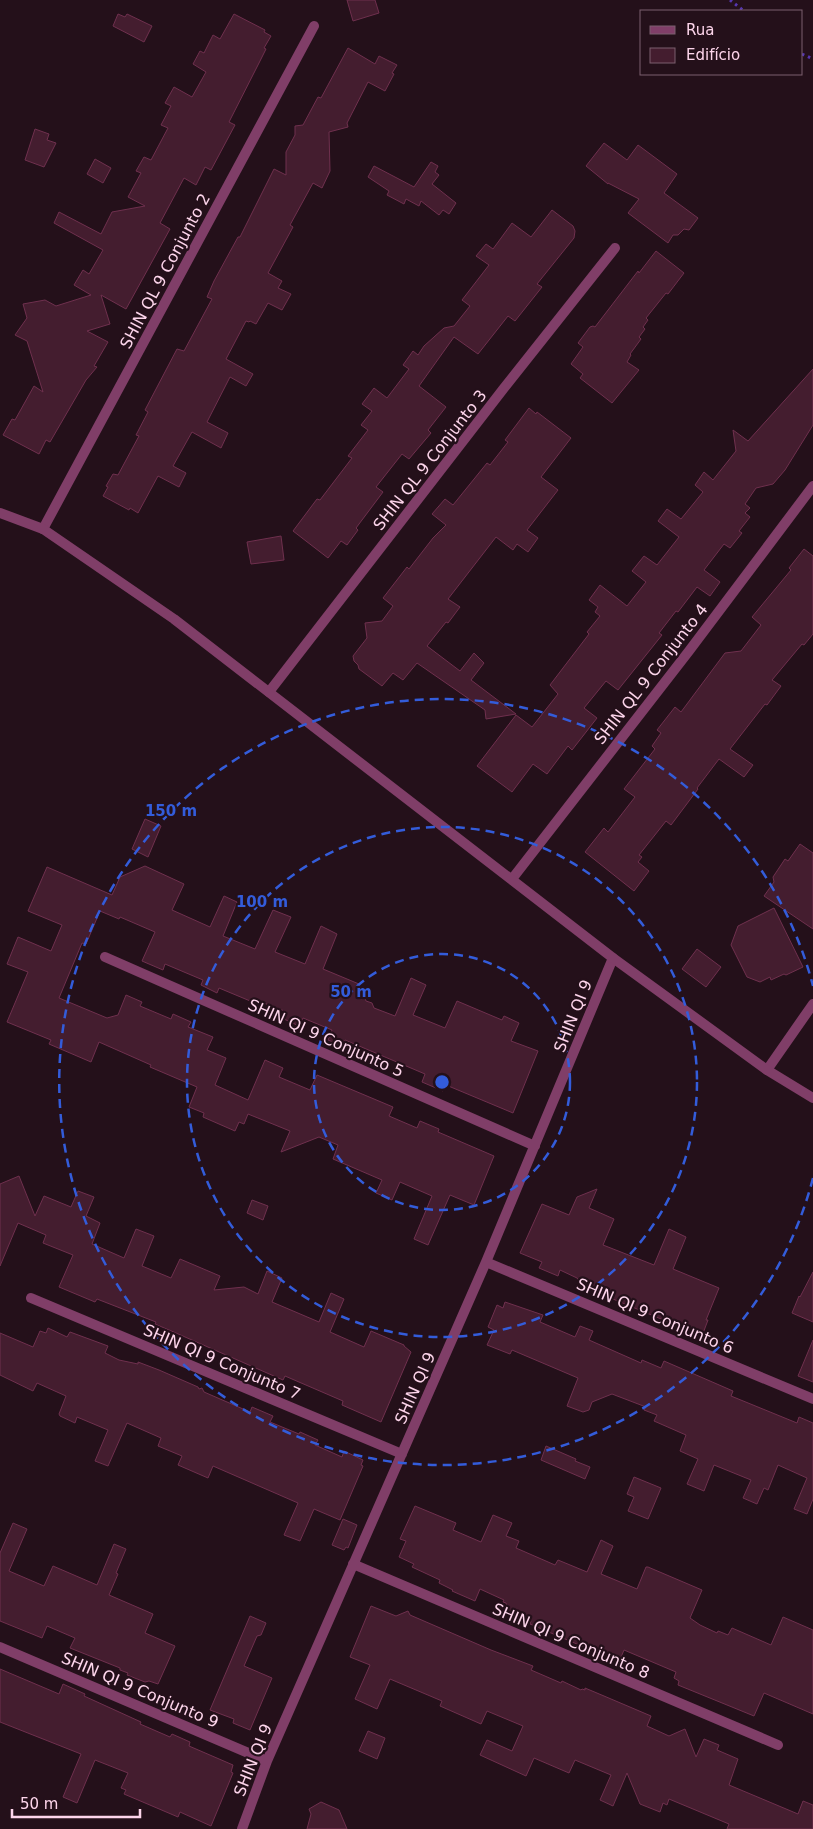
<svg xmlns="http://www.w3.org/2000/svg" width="813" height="1829" viewBox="0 0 813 1829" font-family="'DejaVu Sans',sans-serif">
  <rect width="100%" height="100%" fill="#24101a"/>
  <path fill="#441d2f" stroke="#6f304e" d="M347 0H375L379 13 353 21Z
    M118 14 125 17 127 14 152 26 144 42 113 26Z
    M234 14 265 30 264 32 271 36 264 48 266 49 259 63 229 122 235 125 211 170 205 167 196 185 184 178 160 223 170 229 126 309 101 295 110 324 87 331 108 342 94 366 97 367 86 380 50 442 46 440 39 454 3 435 12 419 15 420 34 386 43 392 27 341 15 335 27 318 23 304 45 300 56 306 91 295 74 285 83 270 89 274 103 250 54 223 59 212 101 234 112 212 145 206 128 197 141 173 136 171 144 157 151 160 168 128 161 125 171 106 165 103 174 87 192 97 206 72 193 64 200 51 204 53 213 35 220 39Z
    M348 48 375 64 379 56 397 65 392 73 394 74 385 91 368 82 347 123 348 127 329 132 330 171 322 188 313 183 290 225 293 227 268 273 282 281 278 288 291 294 282 310 268 303 256 324 250 321 249 322 246 321 226 359 253 374 246 386 230 377 207 422 228 433 221 448 192 432 173 466 186 473 179 487 158 476 138 513 130 508 129 510 103 496 108 487 106 486 113 474 118 475 139 436 136 435 148 412 145 410 177 349 184 351 212 299 207 297 214 281 238 237H240L274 169 286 175V152L295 135V126L303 125 318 97 321 98Z
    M35 129 49 134 47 140 56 143 44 167 25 160Z
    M604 143 627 160 638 145 677 174 664 193 698 218 689 230 684 229 678 235H673L668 243 628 213 639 199 608 183V184L586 166Z
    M95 159 111 168 103 183 87 174Z
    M431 162 438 166 435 172 439 175 432 184 456 203 449 214 443 210 439 215 421 201 419 206 406 199 404 204 387 195 389 191 368 177 374 166 414 187Z
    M552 210 573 226 575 231 574 238 537 284 542 287 515 321 508 316 478 354 454 337 419 386 446 407 428 430 431 433 409 459 402 454 376 487 383 492 356 528 358 530 347 545 341 541 328 558 293 531 317 499 320 500 352 458 348 456 368 430 361 425 372 411 362 404 374 388 387 398 409 369 403 365 413 351 418 355 424 346 444 328 454 326 470 306 462 300 489 265 476 256 486 244 493 249 512 223 531 237Z
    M656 251 684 273 668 294 666 293 646 318 648 320 643 327 645 329 639 337 641 339 630 354 631 355 627 362 639 370 612 403 580 378 583 374 571 364 583 347 578 343 590 327 593 326 595 327 638 271 639 273Z
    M813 369V425L785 470 773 484 756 488 745 504 750 508 745 513 750 517 739 531 742 533 730 548 724 544 704 570 720 582 710 596 697 587 678 612 676 611 659 633 662 635 618 690 606 681 584 708 597 718 572 750 568 746 547 774 533 764 512 792 477 766 516 715 532 727 558 694 550 685 589 634 587 632 600 616 595 612 598 607 589 600 600 585 627 606 646 582 632 571 644 556 657 565 679 537 658 521 667 509 681 519 703 492 695 485 704 472 713 480 736 451 733 430 748 441Z
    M529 408 536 414 537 412 571 438 541 477 558 490 527 530 538 538 528 552 517 544 513 550 496 537 448 599 460 607 448 623 446 622 427 646 460 671 474 653 484 663 471 680 516 714 486 719 485 710 417 663 403 680 393 673 382 686 359 669 358 665 354 661 353 656 367 638 365 623 382 621 393 606 383 598 407 567 409 569 433 538 446 525 432 514 445 499 453 505 487 463 490 465 508 442 505 440Z
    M281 536 284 560 251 564 247 542Z
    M804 549 813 556V634L804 645 802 644 772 680 781 686 767 705 765 704 730 749 753 765 744 777 719 759 697 788 698 789 671 825 666 821 639 855 642 857 638 862 649 871 634 891 585 852 604 828 608 832 635 797 624 789 655 749 652 746 661 733 657 730 675 707 681 712 725 653 741 651 761 625 752 617 791 570 789 568Z
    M145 819 161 826 148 857 132 849Z
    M800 844 813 853V929L764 896 774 882 773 877 785 859 788 861Z
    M145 866 184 884 172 910 210 927 224 896 237 902 223 936 255 949 273 910 291 917 275 952 305 964 321 926 337 934 323 969 359 984 366 1001 372 1003 374 1008 395 1016 411 978 426 985 413 1015 445 1028 457 1001 502 1020 504 1016 519 1023 511 1041 538 1051 513 1113 446 1085 443 1091 422 1082 425 1074 345 1040 343 1046 328 1040 332 1030 303 1018 299 1026 284 1019 287 1012 256 1000 255 1003 219 988 217 993 201 985 203 980 165 964 163 970 142 961 155 932 120 917 119 919 100 911 86 944 82 943 59 998 107 1018 118 1015 126 995 142 1002 140 1006 171 1019 173 1014 191 1022 188 1027 213 1037 207 1050 226 1058 215 1085 248 1100 265 1060 283 1068 279 1077 310 1090 317 1075 393 1107 389 1116 417 1128 420 1121 439 1129 438 1132 494 1156 474 1205 450 1195 428 1245 414 1239 432 1196 400 1182 392 1200 376 1193 382 1180 333 1159 338 1145 319 1137 281 1152 290 1131 248 1114 244 1124 239 1122 235 1131 203 1117 204 1113 189 1107 197 1087 150 1067 151 1065 99 1042 91 1062 49 1044 51 1040 7 1022 28 972 7 964 18 937 51 951 62 925 28 911 47 867 112 895 120 877Z
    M774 908 803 967 786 975 784 974 771 980 770 977 760 982 747 977 731 945 738 926Z
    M697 949 721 967 706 987 682 969Z
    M19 1176 35 1216 44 1196 71 1207 78 1191 94 1197 86 1216 100 1223 92 1244 124 1258 136 1229 154 1236 142 1266 171 1278 180 1259 220 1276 214 1290 244 1287 258 1294 267 1271 282 1278 272 1302 319 1322 331 1293 344 1299 330 1332 364 1347 371 1331 404 1345V1346L411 1352 381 1422 342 1405 343 1401 285 1376 283 1380 176 1333 155 1324 156 1322 97 1299 95 1302 59 1287 73 1255 43 1243 46 1235 18 1223 0 1266V1184Z
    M597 1189 589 1208 614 1219 603 1245 654 1265 669 1229 686 1237 673 1269 719 1288 706 1320H708L702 1336 589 1289 590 1287 580 1282 577 1278 560 1270 558 1276 539 1268 542 1262 520 1253 542 1204 569 1215 577 1197Z
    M252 1200 268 1206 263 1220 247 1213Z
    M813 1272V1322L792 1313 799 1296 800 1297Z
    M505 1302 543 1315 540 1322 575 1337 580 1326 593 1331 589 1340 641 1363 642 1360 661 1368 664 1361 733 1391 731 1396 797 1423 799 1417 813 1423V1499L807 1514 794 1509 807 1478 778 1465 768 1490 764 1488 757 1504 743 1498 751 1480 714 1465 704 1491 687 1484 698 1459 680 1451 686 1435 654 1421 657 1415 644 1410 646 1407 612 1394 592 1402 589 1410 583 1412 567 1406 578 1378 512 1350 510 1354 487 1345 494 1330 488 1327 497 1305 503 1308Z
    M48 1328 67 1337 70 1332 108 1346 105 1353 119 1360 138 1364V1362L159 1370 198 1387 199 1389 202 1388 204 1392 250 1412 252 1407 273 1416 270 1422 299 1434 300 1432 318 1440 315 1445 342 1457 344 1451 363 1460 361 1465 363 1466 340 1520 314 1509 300 1541 284 1535 298 1503 213 1466 208 1478 178 1465 182 1456 158 1446 161 1438 127 1423 108 1466 95 1461 108 1430 77 1417 75 1423 60 1416 59 1414 66 1396 37 1383 33 1391 0 1375V1333L33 1347 40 1331 46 1333Z
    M813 1340V1382L798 1376Z
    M546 1446 576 1459 575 1461 590 1467 585 1479 541 1460Z
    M634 1477 661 1488 648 1519 628 1511 634 1497 627 1494Z
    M415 1506 456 1523 453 1530 481 1542 493 1515 512 1523 506 1536 519 1541 516 1548 555 1565 558 1560 587 1572 601 1540 613 1546 601 1574 637 1589 646 1567H648L702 1590 690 1618 700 1625 717 1633 718 1631 728 1635 732 1628 771 1645 783 1617 813 1630V1714L764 1693 754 1716 678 1685 679 1681 674 1678 676 1672 624 1650 619 1662 530 1624 531 1621 509 1613 506 1603 503 1602 504 1600 480 1589 475 1601 452 1591 453 1590 439 1583 440 1580 412 1567 414 1564 399 1557 406 1541 400 1539Z
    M343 1519 357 1525 348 1548 346 1547 344 1550 332 1545Z
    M13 1523 27 1529 9 1571 44 1586 53 1566 97 1585 114 1544 126 1549 116 1573 118 1574 109 1595 153 1614 145 1633 175 1646 158 1684 149 1681 145 1682 127 1675 128 1673 120 1670V1668L70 1648 75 1638 47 1626 42 1638 0 1621V1553Z
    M371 1606 396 1616 408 1611 410 1615 491 1650 533 1666 531 1670 561 1683 562 1681 581 1690 582 1689 585 1690V1688L604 1696 651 1716 647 1726 669 1736 685 1729 696 1757 704 1739 719 1745 717 1750 738 1759 729 1785 798 1814 803 1801 813 1805V1829H727L729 1824 669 1799 667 1805 663 1803 660 1812 640 1804 627 1773 613 1806 600 1800 611 1775 575 1760 569 1773 534 1758 526 1776 480 1755 487 1740 512 1751 523 1726 487 1711 481 1724 440 1706 442 1701 390 1679 377 1709 355 1699 370 1665 350 1657Z
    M250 1616 266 1623 261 1635 257 1636 244 1666 272 1678 250 1730 233 1723 234 1719 210 1710Z
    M0 1669 59 1694 63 1684 85 1694 84 1696 141 1722 140 1724 170 1737 172 1734 190 1742 189 1746 233 1765 231 1772 233 1773 211 1826 180 1812 178 1817 124 1794 126 1790 121 1788 128 1773 95 1760 77 1803 63 1797 81 1754 0 1722Z
    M368 1731 385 1738 377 1759 359 1751Z
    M321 1802 339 1810 347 1829H307L311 1814 309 1809Z"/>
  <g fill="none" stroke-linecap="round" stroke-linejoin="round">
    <path stroke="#5636b0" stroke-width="3" stroke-dasharray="2.5 4" stroke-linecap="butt" d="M730 0 744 11
      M802 54 813 59"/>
    <path stroke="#803e68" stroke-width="10" d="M43 529 314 26
      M269 692 504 388 615 248
      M512 879 689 651 813 486
      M105 957 535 1146
      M767 1070 813 1004
      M486 1262 813 1399
      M31 1298 402 1454
      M353 1564 778 1745
      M0 1647 267 1761
      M242 1829 267 1761 486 1262 613 958"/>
    <path stroke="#803e68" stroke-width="10" d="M0 513 43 529 174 619 613 958 767 1070 813 1098"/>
  </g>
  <g fill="none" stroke="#335cda" stroke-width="2.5" stroke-dasharray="9 6">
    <circle cx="442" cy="1082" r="128"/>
    <circle cx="442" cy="1082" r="255"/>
    <path d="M813 1178A383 383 0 1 1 813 986"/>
  </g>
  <g text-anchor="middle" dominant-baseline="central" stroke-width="4.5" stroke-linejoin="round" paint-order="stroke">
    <g font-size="16" fill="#fdd5eb" stroke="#24101a">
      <text transform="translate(165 271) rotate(-62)">SHIN QL 9 Conjunto 2</text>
      <text transform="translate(430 460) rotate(-52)">SHIN QL 9 Conjunto 3</text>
      <text transform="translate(651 674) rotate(-52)">SHIN QL 9 Conjunto 4</text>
      <text transform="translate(573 1016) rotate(-68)">SHIN QI 9</text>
      <text transform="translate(326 1038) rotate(24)">SHIN QI 9 Conjunto 5</text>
      <text transform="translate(655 1316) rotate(23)">SHIN QI 9 Conjunto 6</text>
      <text transform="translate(222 1362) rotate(23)">SHIN QI 9 Conjunto 7</text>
      <text transform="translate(415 1388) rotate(-66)">SHIN QI 9</text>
      <text transform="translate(571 1641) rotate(23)">SHIN QI 9 Conjunto 8</text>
      <text transform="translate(140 1690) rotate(23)">SHIN QI 9 Conjunto 9</text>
      <text transform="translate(253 1760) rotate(-68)">SHIN QI 9</text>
    </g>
  </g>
  <circle cx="442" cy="1082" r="8" fill="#335cda" stroke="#24101a" stroke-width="2.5"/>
  <g font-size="15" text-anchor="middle" font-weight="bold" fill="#335cda" stroke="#24101a" stroke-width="4.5" stroke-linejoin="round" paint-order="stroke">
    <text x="171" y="816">150 m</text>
    <text x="262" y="907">100 m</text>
    <text x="351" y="997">50 m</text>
  </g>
  <rect x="640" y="10" width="162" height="65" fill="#24101a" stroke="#7b5f6e"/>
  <rect x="650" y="26" width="25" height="8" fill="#803e68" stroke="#7b5f6e"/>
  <text x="686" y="35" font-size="15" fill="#fdd5eb">Rua</text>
  <rect x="650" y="48" width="25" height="15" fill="#441d2f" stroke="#7b5f6e"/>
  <text x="686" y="60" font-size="15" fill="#fdd5eb">Edifício</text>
  <path d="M12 1809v8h128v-8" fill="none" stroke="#fdd5eb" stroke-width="2.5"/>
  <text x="20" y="1809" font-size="15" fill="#fdd5eb" stroke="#24101a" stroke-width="4" paint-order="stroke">50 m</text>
</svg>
